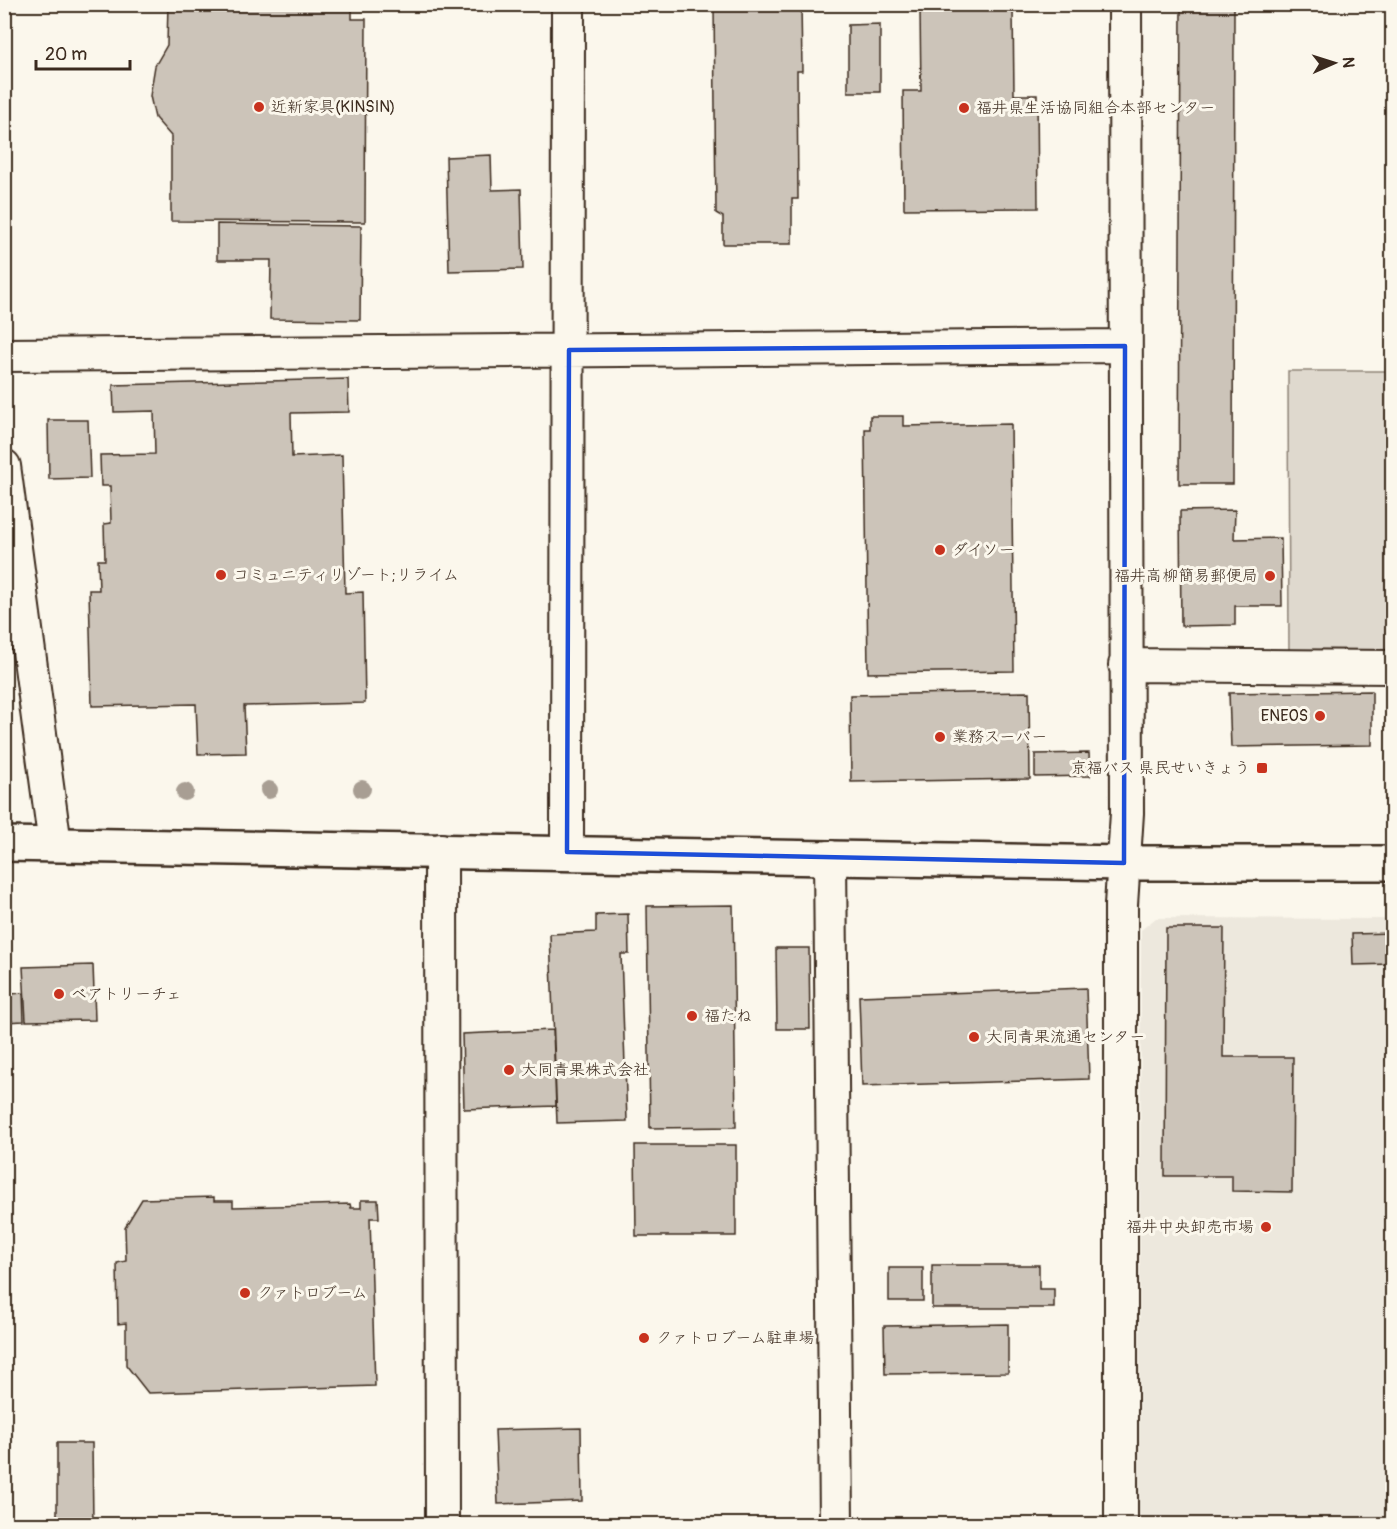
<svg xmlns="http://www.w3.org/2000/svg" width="1397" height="1529" viewBox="0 0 1397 1529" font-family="Pangolin,'Klee One',sans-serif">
  <rect width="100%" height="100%" fill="#fbf7ec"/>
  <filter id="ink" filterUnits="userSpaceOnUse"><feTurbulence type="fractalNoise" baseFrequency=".0167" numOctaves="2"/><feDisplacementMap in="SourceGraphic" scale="12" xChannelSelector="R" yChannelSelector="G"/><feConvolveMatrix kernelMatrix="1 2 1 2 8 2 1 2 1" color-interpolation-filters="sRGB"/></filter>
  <g filter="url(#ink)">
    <path fill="#ede8dd" d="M1156 918 1392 919V1524H1139L1141 930Z"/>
    <path fill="#dfd9ce" stroke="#8d8276" stroke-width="1.5" d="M1288 371H1392V655H1289Z"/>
    <path fill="#ccc4b9" stroke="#3b2a1e" stroke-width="1.5" d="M168 4H352V19H366L365 222 171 221V136L155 118 150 96 155 66 167 45Z
      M714 4H801L802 71H797L798 199H792V244H723V217L716 213Z
      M1181 4H1234L1233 484H1179Z
      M1013 8 1014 95H1037L1038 208 904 209 903 91H921L920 9Z
      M880 24V92H848V25Z
      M491 155 492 190 521 189 523 269 449 271 446 157Z
      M217 224 361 226 360 320 270 319 271 260H217Z
      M348 379 349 412 291 413 292 457 342 455 345 593 363 592 365 703 244 706 246 753 198 754 196 704 92 706 89 590H99L98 560H105L104 524 111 523 110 486H101L100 455 155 454 154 411 114 412 113 385Z
      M870 416H903V426L1011 424 1014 671 868 673 865 429H870Z
      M48 420H88L90 478 49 479Z
      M1235 510 1234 539 1281 538 1282 606H1235V625L1181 626 1180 511Z
      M1372 691V745L1231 747 1229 693Z
      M1029 692 1030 779 851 782 850 695Z
      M1089 753 1090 776 1035 777V754Z
      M733 905 736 1127 650 1128 647 906Z
      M628 914 629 954H621L627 1121 557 1123 550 934 596 932V915Z
      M1166 928H1224L1223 1057H1293L1292 1192 1232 1191V1176H1165Z
      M1392 933V964L1353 965 1352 934Z
      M776 948H809L810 1029H777Z
      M4 955H10L11 994 23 993 24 1021 4 1022Z
      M93 965 95 1020 26 1021 23 967Z
      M1086 988 1089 1079 862 1086 859 996Z
      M553 1030 556 1106 464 1109 462 1034Z
      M635 1145H736V1236H636Z
      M214 1197V1201H233V1207L350 1204 351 1208H361V1200H378L379 1218H370L375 1386 148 1393 126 1365V1323L118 1324 117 1263 126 1261 125 1227 142 1199Z
      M932 1265H1039V1289H1054V1308H932Z
      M889 1268H923V1301H889Z
      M1008 1324V1373L885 1374 884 1326Z
      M581 1428 582 1501 498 1504 495 1430Z
      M57 1443H92L93 1524H57Z"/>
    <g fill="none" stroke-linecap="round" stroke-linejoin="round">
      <g stroke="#3b2a1e" stroke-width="36">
        <path id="street" d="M4 355 1125 346
          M4 466 55 845
          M1125 665 1392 667
          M441 850 442 1524
          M567 852 568 4
          M830 857 836 1524
          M1121 1524V905L1127 813 1125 4"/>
      </g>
      <g stroke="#3b2a1e" stroke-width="38">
        <path id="secondary" d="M4 844 1124 863H1392"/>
      </g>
      <use href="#street" stroke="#fbf7ec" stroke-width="32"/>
      <use href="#secondary" stroke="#fbf7ec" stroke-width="33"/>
    </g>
    <g fill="#a89e93">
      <circle cx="362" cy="789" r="9"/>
      <circle cx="269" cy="790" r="9"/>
      <circle cx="185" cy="792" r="9"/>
    </g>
  </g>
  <path fill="none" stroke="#1d4ed8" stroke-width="4.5" stroke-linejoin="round" d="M1125 346 1124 863 567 852 569 350Z"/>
  <g fill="#c8321e" stroke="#fbf7ec" stroke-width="2">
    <circle cx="259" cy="107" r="6"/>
    <circle cx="964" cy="108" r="6"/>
    <circle cx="940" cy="550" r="6"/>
    <circle cx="221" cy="575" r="6"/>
    <circle cx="1270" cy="576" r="6"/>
    <circle cx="1320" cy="716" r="6"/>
    <circle cx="940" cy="737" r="6"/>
    <rect x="1256" y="762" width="12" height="12" rx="3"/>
    <circle cx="59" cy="994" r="6"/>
    <circle cx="692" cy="1016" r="6"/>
    <circle cx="974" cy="1037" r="6"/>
    <circle cx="509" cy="1070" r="6"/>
    <circle cx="1266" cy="1227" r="6"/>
    <circle cx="245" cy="1293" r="6"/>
    <circle cx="644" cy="1338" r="6"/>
  </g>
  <g text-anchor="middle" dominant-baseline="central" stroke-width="6" stroke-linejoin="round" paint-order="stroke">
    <g font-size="16" fill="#3b2a1e" stroke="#fbf7ec" text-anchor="start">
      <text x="271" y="107">近新家具(KINSIN)</text>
      <text x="976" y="108">福井県生活協同組合本部センター</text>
      <text x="952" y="550">ダイソー</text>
      <text x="233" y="575">コミュニティリゾート;リライム</text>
      <text x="1258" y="576" text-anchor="end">福井高柳簡易郵便局</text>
      <text x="1308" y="716" text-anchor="end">ENEOS</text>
      <text x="952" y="737">業務スーパー</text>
      <text x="1250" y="768" text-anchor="end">京福バス 県民せいきょう</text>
      <text x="71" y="994">ベアトリーチェ</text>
      <text x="704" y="1016">福たね</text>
      <text x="986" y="1037">大同青果流通センター</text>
      <text x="521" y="1070">大同青果株式会社</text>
      <text x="1254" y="1227" text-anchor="end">福井中央卸売市場</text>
      <text x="257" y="1293">クァトロブーム</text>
      <text x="656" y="1338">クァトロブーム駐車場</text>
    </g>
  </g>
  <rect width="1397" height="1529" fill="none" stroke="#fbf7ec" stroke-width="24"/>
  <rect x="12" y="12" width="1373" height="1505" fill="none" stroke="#3b2a1e" stroke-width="2" filter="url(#ink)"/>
  <g transform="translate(1334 63) rotate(87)" stroke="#fbf7ec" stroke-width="4.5" paint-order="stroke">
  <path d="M0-4.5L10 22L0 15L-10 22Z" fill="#3b2a1e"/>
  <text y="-9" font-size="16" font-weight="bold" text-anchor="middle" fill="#3b2a1e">N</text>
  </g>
  <path d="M36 60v9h94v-9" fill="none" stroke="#3b2a1e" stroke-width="3"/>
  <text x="45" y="60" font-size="18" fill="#3b2a1e" stroke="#fbf7ec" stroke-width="4.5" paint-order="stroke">20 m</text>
</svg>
